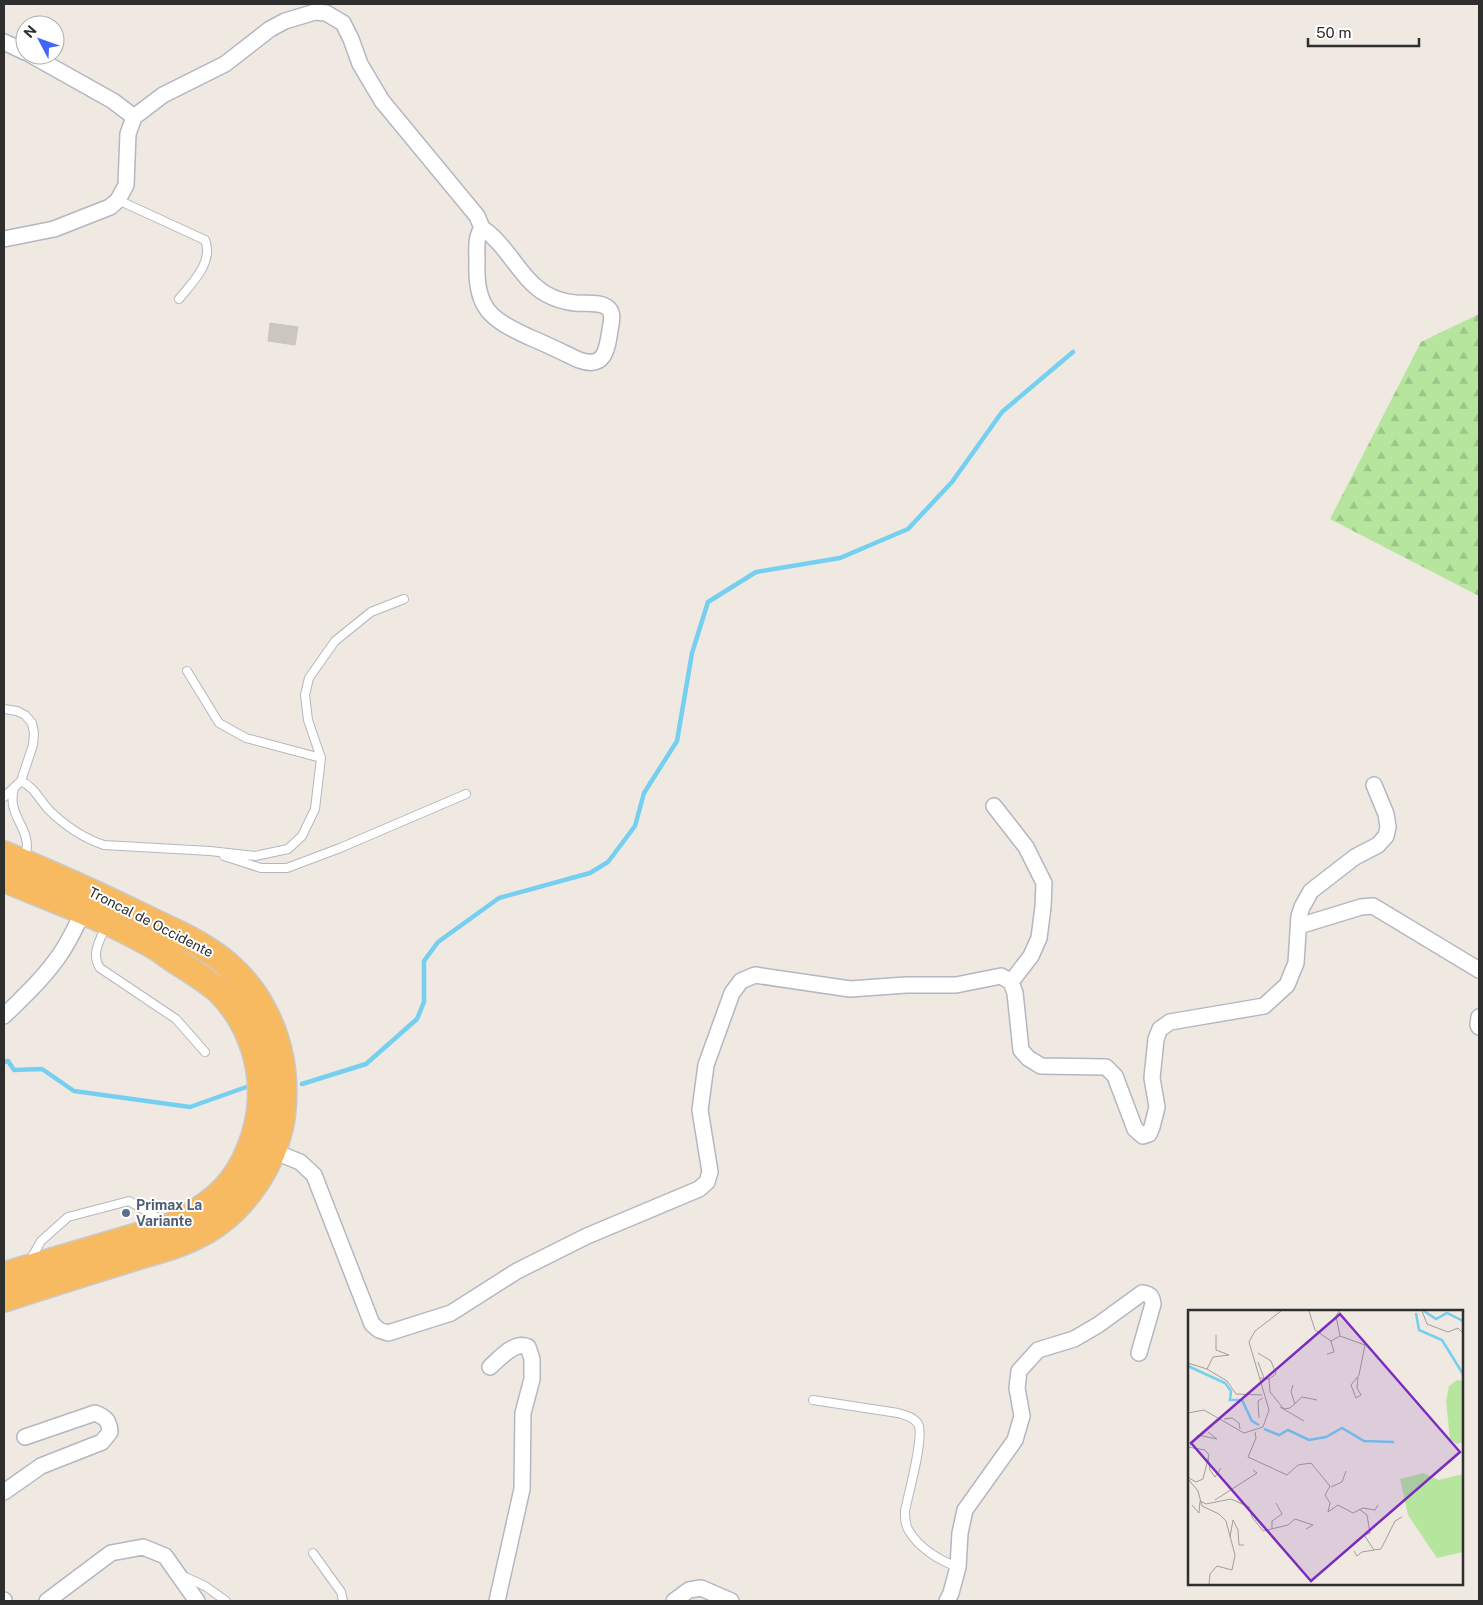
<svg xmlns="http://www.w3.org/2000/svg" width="1483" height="1605" viewBox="0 0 1483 1605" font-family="'Public Sans',sans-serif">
  <defs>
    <pattern id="forest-firs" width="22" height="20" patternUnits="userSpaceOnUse" patternTransform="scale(1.25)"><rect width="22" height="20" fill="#b6e59e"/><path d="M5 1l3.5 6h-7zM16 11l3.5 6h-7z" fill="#9dc588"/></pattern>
  </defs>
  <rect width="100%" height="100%" fill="#efe9e1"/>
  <path fill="url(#forest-firs)" d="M1479 314V596L1330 519 1421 342Z"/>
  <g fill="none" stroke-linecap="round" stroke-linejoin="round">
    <path stroke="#75cff0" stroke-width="4.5" d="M4 1062 8 1061 14 1070 42 1069 74 1091 190 1107 252 1085
      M302 1084 366 1064 417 1019 424 1002V961L438 942 499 898 590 873 608 862 635 826 644 793 677 741 692 653 708 602 756 572 840 558 908 529 952 482 1002 412 1073 352"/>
  </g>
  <path fill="#cbc7bf" stroke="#cbc5ba" d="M270 323 298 327 295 345 268 341Z"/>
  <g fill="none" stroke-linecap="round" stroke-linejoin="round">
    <g stroke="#b4b7c1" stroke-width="10">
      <path id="service" d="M118 200 205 240C214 262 192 283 179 299
        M187 671 219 723 246 738 321 758
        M4 709 17 711 25 715 32 723 34 733 33 745 21 781 4 797
        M21 781C34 787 39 799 48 809 63 824 83 838 104 845L210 851 255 856 288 849 302 836 315 809 321 758 308 720 305 695 309 678 335 641 371 612 404 599
        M14 788C7 814 27 825 27 846 27 850 25 854 24 858
        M224 856 261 868H287L340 848 466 794
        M107 924C101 938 90 954 100 968L176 1019 205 1052
        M29 1262 41 1241 68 1217 129 1201 165 1222
        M813 1400 898 1413C905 1415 914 1417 918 1424 925 1436 908 1495 905 1511 905 1518 905 1525 909 1531 919 1548 940 1561 958 1567
        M313 1553 341 1592 343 1601
        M183 1576 205 1586 226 1601"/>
    </g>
    <g stroke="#b4b7c1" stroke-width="18">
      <path id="minor" d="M4 42 25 52
        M31 55 113 101 134 117
        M4 239 54 229 110 207 118 200 126 185 128 134 134 117 163 95 225 64 270 29 285 21 315 12 326 13 343 23 351 39 360 64 382 101 477 216 482 228C475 238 477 250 477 262 475 308 490 319 529 337 546 344 562 352 579 360 604 369 607 351 610 330 611 323 614 315 609 309 602 301 585 304 575 303 565 302 555 299 546 294 519 278 508 245 482 228
        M994 806 1026 847 1044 883 1043 907 1039 938 1031 956 1011 982
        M1299 926 1361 907 1373 906 1479 970
        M4 1016C24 996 45 977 61 953 70 940 76 926 83 912
        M1479 1017 1478 1025 1479 1027
        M273 1151 300 1162 314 1175 372 1324 379 1330 388 1333 451 1313 517 1271 587 1236 699 1189 707 1182 710 1172 700 1110 706 1065 732 993 741 981 755 975 850 989 906 985H956L1001 976 1011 982 1015 993 1021 1050 1028 1058 1041 1066 1106 1067 1115 1076 1135 1129 1143 1136 1149 1134 1152 1127 1157 1107 1152 1078 1156 1039 1160 1029 1170 1022 1264 1006 1287 985 1296 963 1299 916 1302 907 1311 891 1355 857 1378 845 1386 836 1388 827 1386 814 1374 785
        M490 1367C499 1359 515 1340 528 1347L532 1359V1379L523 1413 522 1489 497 1601
        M4 1492 41 1466 102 1442 110 1432C109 1420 105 1417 95 1413L25 1437
        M4 1600V1601
        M47 1601 111 1553 143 1547 165 1556 197 1601
        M674 1601 689 1590 701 1588 731 1601
        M947 1601 951 1593 958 1567 960 1533 965 1510 1015 1440 1022 1416 1017 1388 1019 1371 1038 1350 1074 1339 1098 1325 1142 1293C1151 1294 1152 1297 1153 1304L1139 1353"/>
    </g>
    <g stroke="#c9c9c9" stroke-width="28">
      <path id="trunk" d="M4 854C52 874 99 895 146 918 166 928 189 937 208 950 265 986 291 1052 282 1118 275 1162 246 1208 206 1231 182 1245 156 1251 130 1259 88 1272 46 1285 4 1299
        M4 879C56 901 110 920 159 949 167 955 175 961 184 966 196 974 207 981 218 990 251 1022 266 1070 259 1115 254 1145 240 1177 216 1197 203 1209 187 1217 171 1226L4 1275"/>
    </g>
    <use href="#service" stroke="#fff" stroke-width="8"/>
    <use href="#minor" stroke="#fff" stroke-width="15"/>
    <use href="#trunk" stroke="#f8ba60" stroke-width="25"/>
  </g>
  <circle fill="#5c6f8a" stroke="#fff" stroke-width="2" cx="126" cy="1213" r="5"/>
  <g text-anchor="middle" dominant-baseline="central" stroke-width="4" stroke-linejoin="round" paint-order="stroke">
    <g font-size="14" fill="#2e2e2e" stroke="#fff">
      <text transform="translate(151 922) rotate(27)">Troncal de Occidente</text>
    </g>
    <g font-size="14" font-weight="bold" fill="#4e5e75" stroke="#fff" text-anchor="start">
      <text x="136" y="1205">Primax La<tspan x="136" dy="16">Variante</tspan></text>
    </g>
  </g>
  <g transform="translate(1188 1310)">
    <rect width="275" height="275" fill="#efe9e1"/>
    <path d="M269 70 275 71V132L269 134 262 129 258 91 261 76ZM235 163 251 170 275 164V242L249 248 220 205 212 169Z" fill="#b6e59e"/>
    <path fill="none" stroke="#75cff0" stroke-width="2.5" d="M236 1 248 9 259 3 275 11M228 3 231 20 254 30 275 64M0 56 37 73 43 81 42 90H54L64 111 71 115M76 119 91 125 100 120 121 130 138 127 154 118 176 131 206 132"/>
    <path fill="none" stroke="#a29e99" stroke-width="1" d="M121 1 127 20 143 31 146 42 139 44M151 1 148 6 152 26M234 1 239 14 260 22 270 18 275 23M143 31 152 26 177 35 171 65 163 75 168 88 173 85 169 78 170 67M70 43 83 51 88 64 81 69 72 68M70 52 76 68M0 53 19 59 25 47 41 45 28 40V25M19 59 39 71 48 84 74 85M81 69 82 82 96 99 102 98 114 87 129 90M105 75 103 82 107 94M92 97 116 111M0 103 16 100 56 123 75 117 81 100 61 32 67 21 93 1M71 108 70 91 75 88M36 109 44 108 51 113 52 119M67 122 68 128 60 147 99 165 110 155 123 153 142 176 137 185 142 193 140 202 150 195 165 203 175 198 187 200 190 195M2 136 10 125 29 129 20 122M0 137 17 140 21 145 15 169 8 172 1 168M20 148 22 160 27 167 33 158M0 169 10 181 14 196 31 204 38 211 47 245 44 260 29 256 22 264 21 274M143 177 154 172 158 161M27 190 69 163 65 160M4 195 11 203 12 191 18 194 43 189 61 197 64 207 75 221 100 215 107 209 125 215 118 219M171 199 179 205 182 223 176 225 186 240 193 239 207 211 214 207M84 219V211L94 204 88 193M42 227 45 210 50 220 51 235H56M166 241 169 246 174 242 186 240"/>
    <path fill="#7b2cbf" fill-opacity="0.15" stroke="#7b2cbf" stroke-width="2.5" d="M152 4 272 142 123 271 3 133Z"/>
    <rect width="275" height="275" fill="none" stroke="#2e2e2e" stroke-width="2.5"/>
  </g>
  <rect width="1483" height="1605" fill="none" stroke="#2e2e2e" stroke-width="10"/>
  <g transform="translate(40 40) rotate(311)"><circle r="24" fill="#ffffff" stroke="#ababab"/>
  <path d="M0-4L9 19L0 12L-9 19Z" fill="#4264fb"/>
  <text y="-8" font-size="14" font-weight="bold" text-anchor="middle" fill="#2e2e2e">N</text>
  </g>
  <path d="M1308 38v8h111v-8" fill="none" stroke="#2e2e2e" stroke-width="2.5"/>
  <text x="1316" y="38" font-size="15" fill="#2e2e2e" stroke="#ffffff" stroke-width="4" paint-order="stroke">50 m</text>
</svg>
